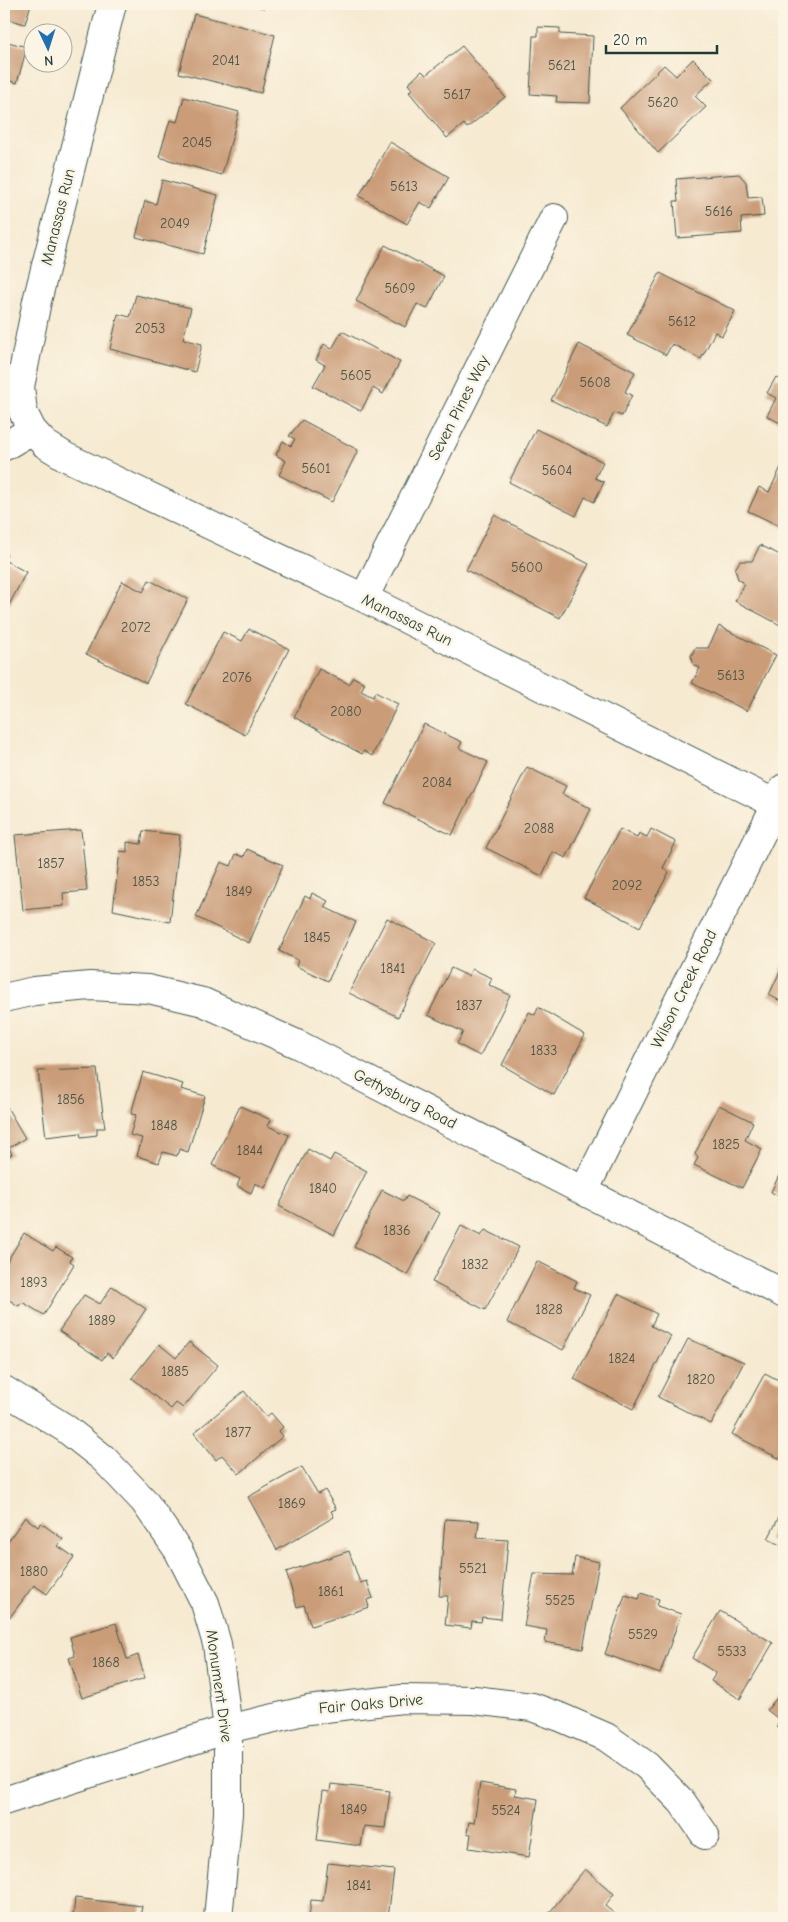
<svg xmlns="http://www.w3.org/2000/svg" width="788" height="1922" viewBox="0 0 788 1922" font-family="'Comic Neue',sans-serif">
  <rect width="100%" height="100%" fill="#fcf5e5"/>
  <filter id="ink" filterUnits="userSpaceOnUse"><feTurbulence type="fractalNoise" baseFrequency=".02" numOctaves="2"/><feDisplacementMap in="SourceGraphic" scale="10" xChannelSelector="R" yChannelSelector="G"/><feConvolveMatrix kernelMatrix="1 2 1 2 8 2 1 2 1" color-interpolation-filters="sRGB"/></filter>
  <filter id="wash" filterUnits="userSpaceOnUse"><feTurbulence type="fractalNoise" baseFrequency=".0096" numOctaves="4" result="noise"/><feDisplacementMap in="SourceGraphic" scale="20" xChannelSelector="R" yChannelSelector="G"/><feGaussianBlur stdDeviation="1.12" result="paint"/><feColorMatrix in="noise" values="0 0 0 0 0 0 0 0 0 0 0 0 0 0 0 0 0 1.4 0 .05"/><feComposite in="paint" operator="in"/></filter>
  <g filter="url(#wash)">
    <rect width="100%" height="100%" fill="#f6ead1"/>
    <g id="blocks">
      <path fill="#ca9c78" d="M4 4H31L25 24 4 18Z
        M249 4H266L264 8Z
        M194 14 275 35 261 93 179 73Z
        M538 27 560 28V34L593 36 590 103 556 102 557 96 530 94 533 36H538Z
        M4 41 27 47 17 83 6 80 4 85Z
        M462 46 505 97 467 128 464 124 447 138 409 92 412 89 408 84 422 71 426 75Z
        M693 59 713 79 695 96 706 107 658 153 620 108 664 65 676 76Z
        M184 97 239 112 222 175 159 157 170 120 177 122Z
        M4 127 8 128 4 142Z
        M390 142 449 177 431 208 420 202 407 224 359 196Z
        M739 174 746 182 748 198 762 197 764 216 741 218 742 233 677 238 674 201H678L676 179Z
        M162 180 218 195 203 254 136 237 145 201 156 204Z
        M385 245 444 276 427 309 417 304 405 327 356 301Z
        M660 273 735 311 722 336 715 332 701 359 672 344 666 355 627 335Z
        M136 295 191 308 183 339 202 344 195 372 110 349 118 314 130 317Z
        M342 331 400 362 383 394 373 388 361 411 313 386 325 365 316 360 324 344 332 349Z
        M579 344 635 372 625 392 632 395 622 416 614 413 607 427 551 400Z
        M776 377 784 381V425L767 416 776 398 767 393Z
        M302 420 358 450 332 502 279 475 286 461 276 455 283 441 291 446 295 439 289 436Z
        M536 429 603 462 595 478 604 482 594 502 585 497 576 516 509 482Z
        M783 463 784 464V528L748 511 759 487 769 492Z
        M494 515 589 564 560 618 466 570Z
        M760 545 784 557V627L735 601 744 583 738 579 735 569 740 561H752Z
        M4 553 7 555 4 560 26 572 4 615Z
        M149 580 188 599 146 683 86 654 122 581 143 592Z
        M719 626 776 655 747 711 692 683 700 668 694 665 691 656 695 648H708Z
        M249 629 289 649 245 735 186 704 223 632 242 641Z
        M319 669 349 684 353 677 365 683 361 691 373 697 375 692 398 704 372 756 364 751 362 754 294 717Z
        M424 724 462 742 459 748 488 762 452 835 385 803Z
        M527 767 566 786 562 794 591 809 566 858 553 852 542 876 486 848Z
        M620 829 637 838 639 833 647 837 651 829 676 842 663 868 669 872 640 927 584 898Z
        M81 830 87 891 63 893 64 906 23 910 15 835Z
        M143 831 180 835 170 922 113 910 120 851 127 852V842L141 844Z
        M247 849 283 865 249 943 196 917 221 862 231 866 236 854 244 857Z
        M312 893 328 901 324 907 356 922 328 981 296 966 298 960 279 951 305 896 310 899Z
        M387 918 436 943 398 1017 349 993Z
        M784 963V1003L769 995Z
        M451 968 468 976 472 969 492 978 489 985 510 995 480 1056 457 1044 463 1032 428 1015Z
        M538 1007 585 1035 554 1095 502 1065 529 1012 535 1015Z
        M97 1069 105 1128H97V1135L81 1137 80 1133 46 1137 38 1071Z
        M143 1072 183 1084 181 1089 205 1096 188 1152 179 1149 177 1156 163 1152 159 1163 137 1156 142 1138 130 1135 136 1115 131 1114Z
        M4 1102 25 1138 9 1148 12 1154 4 1159Z
        M719 1105 753 1122 745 1140 762 1149 742 1188 694 1165 698 1158 695 1154Z
        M240 1106 271 1120 268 1126 289 1135 265 1188 255 1183 251 1193 237 1186 240 1179 212 1165Z
        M308 1149 330 1161 334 1154 367 1171 334 1235 279 1206Z
        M784 1165V1199L771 1192Z
        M382 1190 404 1201 407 1196 440 1213 408 1275 354 1247Z
        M461 1226 481 1236 485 1230 519 1247 485 1310 432 1282Z
        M24 1233 53 1251 56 1247 72 1257 70 1261 74 1264 44 1315 22 1302 19 1306 4 1297V1267Z
        M537 1261 577 1281 574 1288 590 1295 563 1350 507 1322Z
        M112 1286 146 1309 113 1358 107 1353 102 1360 59 1331 84 1295 100 1304Z
        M618 1294 657 1314 651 1326 671 1336 633 1409 574 1379Z
        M688 1339 744 1362 711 1424 658 1397Z
        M189 1342 218 1365 183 1408 176 1403 171 1409 132 1378 159 1344 176 1358Z
        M765 1373 784 1383V1461L732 1434Z
        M244 1391 266 1417 271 1413 283 1427 279 1431 283 1436 239 1474 222 1455 216 1460 194 1433Z
        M302 1467 318 1494 325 1490 336 1509 331 1511 334 1517 277 1550 248 1497Z
        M784 1507V1547L768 1539Z
        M25 1517 38 1527 41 1523 63 1539 58 1546 74 1557 47 1594 34 1585 10 1617 4 1613V1547Z
        M445 1519 479 1521 477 1538 508 1540 501 1619 482 1617 481 1622 472 1621 471 1628 445 1625 448 1596H439Z
        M349 1551 360 1583 367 1581 373 1598 367 1600 369 1607 311 1626 304 1605 297 1607 286 1572Z
        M575 1557 599 1562 583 1649 545 1642 547 1630 524 1626 534 1574 572 1575Z
        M641 1593 659 1599 657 1606 681 1614 660 1674 605 1654 625 1595 639 1599Z
        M720 1611 773 1643 740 1699 711 1681 716 1673 692 1658Z
        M116 1623 127 1659 138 1655 145 1678 82 1698 69 1658 75 1656 70 1637Z
        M784 1689V1734L776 1727 781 1721 767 1710Z
        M480 1783 516 1789 515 1795 538 1799 529 1857 469 1848 471 1834 467 1833 469 1822 474 1823Z
        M331 1784 390 1791 385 1828 364 1826 361 1846 317 1840 323 1791 330 1792Z
        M328 1863 394 1870 388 1918H309L311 1900 323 1901Z
        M585 1869 614 1894 605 1906 620 1918H545Z
        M75 1898 142 1906 140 1918H73Z"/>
    </g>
  </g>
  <g filter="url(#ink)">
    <use href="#blocks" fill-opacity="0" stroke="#3f574c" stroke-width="1"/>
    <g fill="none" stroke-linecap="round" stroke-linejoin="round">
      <g stroke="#3f574c" stroke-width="30">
        <path id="street" d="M112 4 37 301 20 387 23 412 32 430 45 444 66 457 364 598 784 808
          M5 446 32 430
          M364 598 554 218
          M4 998 34 991 90 986 148 989 203 1002 299 1045 784 1294
          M584 1191 784 788
          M4 1801 228 1729 308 1710 402 1699 474 1700 532 1707 560 1717 606 1737 647 1766 682 1802 705 1835"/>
      </g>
      <g stroke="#3f574c" stroke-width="30">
        <path id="secondary" d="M4 1390 65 1428 103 1458 144 1501 178 1550 205 1603 217 1644 228 1729V1814L218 1918"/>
      </g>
      <use href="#street" stroke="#fff" stroke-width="28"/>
      <use href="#secondary" stroke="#fff" stroke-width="28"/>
    </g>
  </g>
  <g text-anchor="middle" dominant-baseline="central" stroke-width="5" stroke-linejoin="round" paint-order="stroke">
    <g font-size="14" fill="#4a5545">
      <text x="226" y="60">2041</text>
      <text x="562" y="65">5621</text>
      <text x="457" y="94">5617</text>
      <text x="663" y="102">5620</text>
      <text x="197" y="142">2045</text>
      <text x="404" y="186">5613</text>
      <text x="719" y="211">5616</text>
      <text x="175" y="223">2049</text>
      <text x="400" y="288">5609</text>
      <text x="682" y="321">5612</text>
      <text x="150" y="328">2053</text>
      <text x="356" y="375">5605</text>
      <text x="595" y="382">5608</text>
      <text x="316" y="468">5601</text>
      <text x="557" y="470">5604</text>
      <text x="527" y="567">5600</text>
      <text x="136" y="627">2072</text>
      <text x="731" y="675">5613</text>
      <text x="237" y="677">2076</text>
      <text x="346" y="711">2080</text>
      <text x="437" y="782">2084</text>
      <text x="539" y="828">2088</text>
      <text x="51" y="863">1857</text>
      <text x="146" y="881">1853</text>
      <text x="627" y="885">2092</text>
      <text x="239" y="891">1849</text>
      <text x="317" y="937">1845</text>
      <text x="393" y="968">1841</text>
      <text x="469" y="1005">1837</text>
      <text x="544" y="1050">1833</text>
      <text x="71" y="1099">1856</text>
      <text x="164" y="1125">1848</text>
      <text x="726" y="1144">1825</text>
      <text x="250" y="1150">1844</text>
      <text x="323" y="1188">1840</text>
      <text x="397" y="1230">1836</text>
      <text x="475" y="1264">1832</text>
      <text x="34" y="1282">1893</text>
      <text x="549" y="1309">1828</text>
      <text x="102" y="1320">1889</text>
      <text x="622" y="1358">1824</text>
      <text x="175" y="1371">1885</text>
      <text x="701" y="1379">1820</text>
      <text x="238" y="1432">1877</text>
      <text x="292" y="1503">1869</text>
      <text x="473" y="1568">5521</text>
      <text x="34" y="1571">1880</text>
      <text x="331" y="1591">1861</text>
      <text x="560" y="1600">5525</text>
      <text x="643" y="1634">5529</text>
      <text x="732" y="1651">5533</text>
      <text x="106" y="1662">1868</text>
      <text x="354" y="1809">1849</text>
      <text x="506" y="1810">5524</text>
      <text x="359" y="1885">1841</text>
    </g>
    <g font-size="16" fill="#1f3d34" stroke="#fcf5e5">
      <text transform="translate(58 217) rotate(-76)">Manassas Run</text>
      <text transform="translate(459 408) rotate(-63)">Seven Pines Way</text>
      <text transform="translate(407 620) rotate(26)">Manassas Run</text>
      <text transform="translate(684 989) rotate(-64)">Wilson Creek Road</text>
      <text transform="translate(405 1099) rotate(27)">Gettysburg Road</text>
      <text transform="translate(219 1686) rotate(82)">Monument Drive</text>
      <text transform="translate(371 1704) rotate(-5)">Fair Oaks Drive</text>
    </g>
  </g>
  <rect width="788" height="1922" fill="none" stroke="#fcf5e5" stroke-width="20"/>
  <g transform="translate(48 48) rotate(176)"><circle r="24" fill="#fcf5e5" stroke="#a4ab9e"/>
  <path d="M0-4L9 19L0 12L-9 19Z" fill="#1f6fb2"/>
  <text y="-8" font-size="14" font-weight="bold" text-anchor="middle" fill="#1f3d34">N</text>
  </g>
  <path d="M606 45v8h111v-8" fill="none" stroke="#1f3d34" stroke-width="2.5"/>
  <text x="613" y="45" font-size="15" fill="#1f3d34" stroke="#fcf5e5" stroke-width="4" paint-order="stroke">20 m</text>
</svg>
